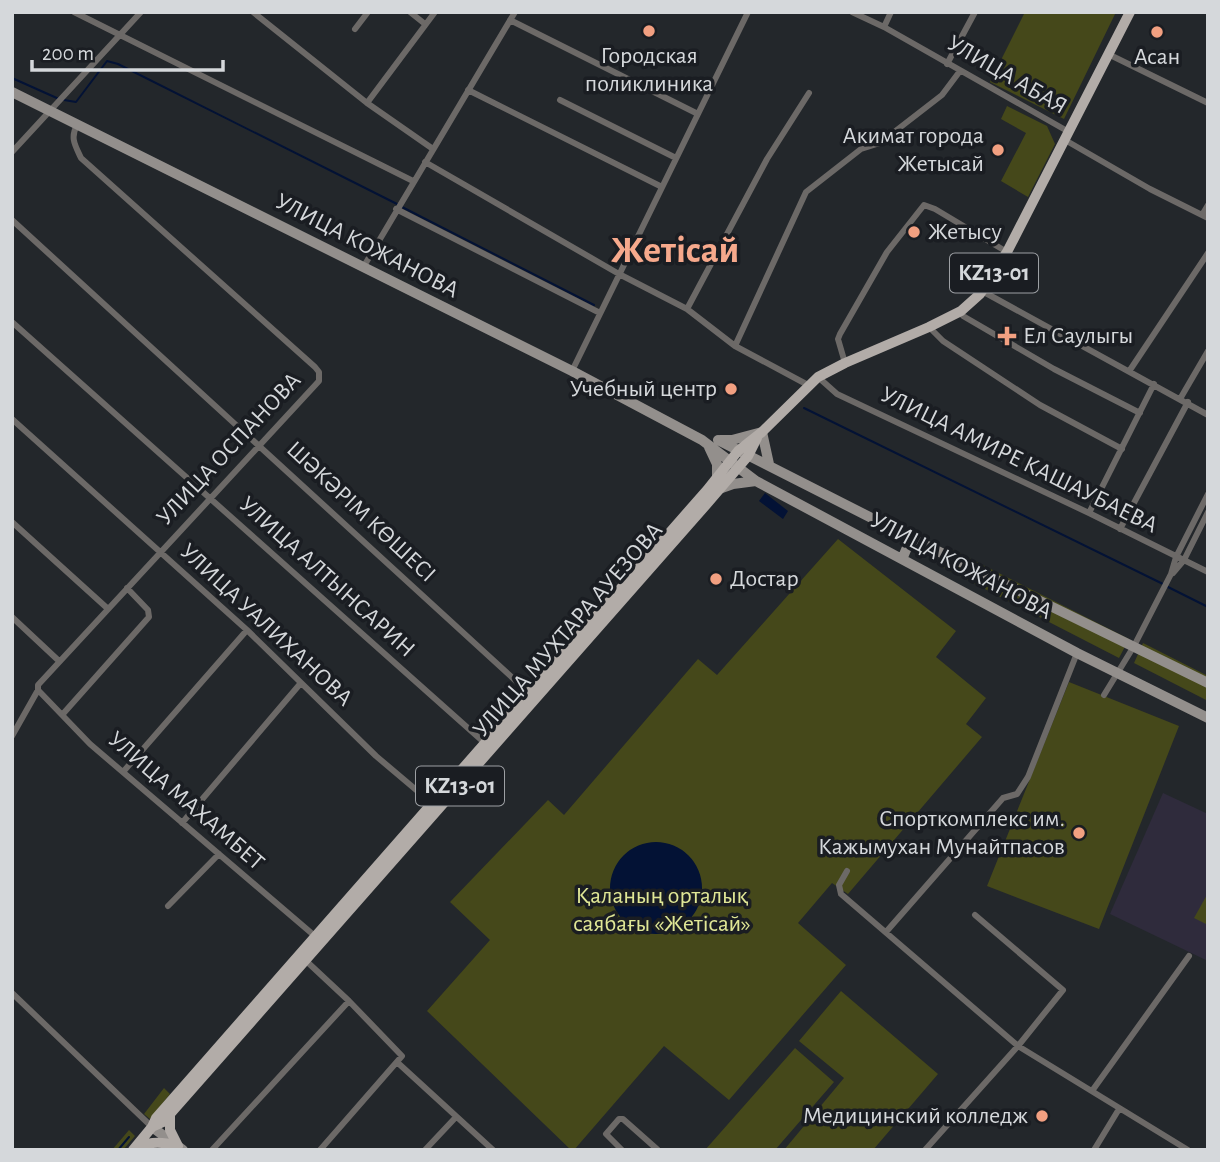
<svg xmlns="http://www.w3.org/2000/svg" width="1220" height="1162" viewBox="0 0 1220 1162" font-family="'Alegreya Sans',sans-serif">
  <rect width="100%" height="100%" fill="#23272b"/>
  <path fill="#2f2b3c" d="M1163 793 1208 814V961L1110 914Z"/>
  <path fill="#45481a" d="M1025 12H1116L1064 119 990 82Z
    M1007 106 1047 126 1055 144 1028 197 1001 181 1026 133 1001 119Z
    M838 539 956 631 936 657 986 698 966 724 982 737 848 894 832 883 798 923 846 965 729 1100 664 1046 574 1150H571L427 1011 490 940 450 902 548 800 564 815 698 659 717 675Z
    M953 550 1129 639 1119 658 944 568Z
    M1143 643 1208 676V701L1134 663Z
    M1069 682 1179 726 1099 929 987 886Z
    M1208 893V925L1194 918Z
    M841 991 938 1074 873 1150H784L844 1078 799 1041Z
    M795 1048 834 1082 775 1150H705Z
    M164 1088 170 1094 150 1119 144 1114Z
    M129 1130 135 1136 123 1150H112Z"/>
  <path fill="#031235" d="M765 493 788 511 783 519 759 501Z
    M610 888a46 46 0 1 1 92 0a46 46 0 1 1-92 0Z"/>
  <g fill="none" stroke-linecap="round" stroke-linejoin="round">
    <path stroke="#031235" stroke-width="2" d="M12 78 59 99
      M64 100 76 102 107 61 118 64 397 204
      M402 207 594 305
      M804 408 1163 584
      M1168 587 1208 607
      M118 1150 129 1137"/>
    <path stroke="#6c6967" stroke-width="6" d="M74 12 413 181
      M253 12 367 103 433 149
      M410 12 425 24
      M852 12 884 27 1069 132
      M510 20 698 114
      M884 27 891 12
      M355 29 368 12
      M1108 54 1208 103
      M947 64 975 12
      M468 90 662 187
      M560 100 676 158
      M367 103 435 12
      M1065 140 1150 189 1208 218
      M12 152 141 12
      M425 162 619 274 687 309 735 346 808 385
      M396 209 600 313
      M1202 215 1208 205
      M12 220 528 692
      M364 266 515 12
      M982 291 1208 415
      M687 309 767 159 809 93
      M961 311 963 316 1054 369 1140 413
      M12 322 487 745
      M929 327 943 341 1040 405 1122 449
      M735 346 806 192 861 149 880 143 942 95 960 71
      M845 363 838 339 840 334 887 252 924 205 935 209 1007 252
      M1130 370 1208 253
      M572 371 748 12
      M818 377 837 394 1089 513 1208 572
      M1180 399 1208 351
      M12 419 247 630 376 756 434 805
      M1089 513 1154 384
      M12 522 107 608
      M1120 529 1188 402
      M1173 573 1184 560 1208 512
      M12 617 59 661
      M38 690 90 744 316 937
      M1104 695 1134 646 1171 574 1176 557 1208 494
      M62 715 149 617 148 610 127 588
      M12 736 38 690V685L319 381V372L315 367 81 158C75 145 70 138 77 125
      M123 772 247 630
      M182 823 300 684
      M847 871 839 885 841 894 1018 1046 1188 1150
      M168 906 219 854
      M886 932 1003 798 1017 794 1028 777 1077 653
      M303 958 349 1001 402 1056 320 1150
      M12 993 152 1127
      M398 1063 493 1150
      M1092 1091 1189 956
      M212 1150 349 1001
      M425 1150 456 1117
      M622 1150 606 1134 619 1119H623L658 1150
      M925 1150 1018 1046 1063 990 975 915
      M1094 1150 1119 1109"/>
    <path stroke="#938f8c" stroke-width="10" d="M12 92 572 371 702 440 756 481 1077 653 1208 718
      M718 440 911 538 1208 683
      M720 440H732L762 432 769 464
      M709 447 717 464V478
      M719 489 733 484 756 481
      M903 557 911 538
      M152 1127 183 1150"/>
    <path stroke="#b2aca8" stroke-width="10" d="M170 1114V1130L178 1146
      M152 1127 163 1122 706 505 748 456 757 438
      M137 1147C152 1141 163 1142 178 1146
      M133 1150 152 1127 156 1118 707 490 738 451 762 432 818 377 845 363 929 327 961 311 980 294 1007 252 1130 12"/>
  </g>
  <g fill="#f2a081" stroke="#1a1d22" stroke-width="2.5">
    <circle cx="649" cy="31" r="7"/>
    <circle cx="1157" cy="32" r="7"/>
    <circle cx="998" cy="150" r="7"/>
    <circle cx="914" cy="232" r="7"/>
    <path d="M1003.5 325.5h7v7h7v7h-7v7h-7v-7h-7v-7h7z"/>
    <circle cx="731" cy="389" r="7"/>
    <circle cx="716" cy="579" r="7"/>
    <circle cx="1079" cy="833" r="7"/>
    <circle cx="1042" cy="1116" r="7"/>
  </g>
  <g text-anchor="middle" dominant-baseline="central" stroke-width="7" stroke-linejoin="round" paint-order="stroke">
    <g fill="#1a1d22" stroke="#9da0a4" stroke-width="2">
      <rect x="950" y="253.5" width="88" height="39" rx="5"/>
      <rect x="416" y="766.5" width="88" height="39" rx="5"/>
    </g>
    <g font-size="23" font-weight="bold" fill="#d5d8db">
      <text x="994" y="273">KZ13-01</text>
      <text x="460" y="786">KZ13-01</text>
    </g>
    <g font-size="24" fill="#d5d8db" stroke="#1a1d22" text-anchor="end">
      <text x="649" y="56" text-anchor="middle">Городская<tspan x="649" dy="28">поликлиника</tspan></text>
      <text x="1157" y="57" text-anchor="middle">Асан</text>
      <text x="984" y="136">Акимат города<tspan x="984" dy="28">Жетысай</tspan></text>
      <text x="928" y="232" text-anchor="start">Жетысу</text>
      <text x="1023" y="336" text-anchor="start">Ел Саулыгы</text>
      <text x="717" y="389">Учебный центр</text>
      <text x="730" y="579" text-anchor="start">Достар</text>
      <text x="1065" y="819">Спорткомплекс им.<tspan x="1065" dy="28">Кажымухан Мунайтпасов</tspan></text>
      <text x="1028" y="1116">Медицинский колледж</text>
    </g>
    <g font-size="24" fill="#d5d8db" stroke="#1a1d22">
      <text transform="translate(1007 75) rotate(30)">УЛИЦА АБАЯ</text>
      <text transform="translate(367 246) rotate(27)">УЛИЦА КОЖАНОВА</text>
      <text transform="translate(229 449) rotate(-47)">УЛИЦА ОСПАНОВА</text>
      <text transform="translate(1019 460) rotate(26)">УЛИЦА АМИРЕ КАШАУБАЕВА</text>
      <text transform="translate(361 512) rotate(43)">ШӘКӘРІМ КӨШЕСІ</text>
      <text transform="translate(961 566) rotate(28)">УЛИЦА КОЖАНОВА</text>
      <text transform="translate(327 577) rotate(42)">УЛИЦА АЛТЫНСАРИН</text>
      <text transform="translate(266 625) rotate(43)">УЛИЦА УАЛИХАНОВА</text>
      <text transform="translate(568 630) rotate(-49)">УЛИЦА МУХТАРА АУЕЗОВА</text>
      <text transform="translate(186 801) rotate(41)">УЛИЦА МАХАМБЕТ</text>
    </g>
    <g font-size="24" fill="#e0e796" stroke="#1a1d22">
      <text x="662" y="896">Қаланың орталық<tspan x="662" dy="28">саябағы «Жетісай»</tspan></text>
    </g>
    <g font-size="38" font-weight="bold" fill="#f6a98c" stroke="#1a1d22">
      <text x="675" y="251">Жетісай</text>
    </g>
  </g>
  <rect width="1220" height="1162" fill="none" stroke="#d5d8db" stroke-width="28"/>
  <path d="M32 60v10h191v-10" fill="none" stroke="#d5d8db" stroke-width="3.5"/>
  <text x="42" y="60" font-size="21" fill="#d5d8db" stroke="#1a1d22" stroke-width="5" paint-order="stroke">200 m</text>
</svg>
